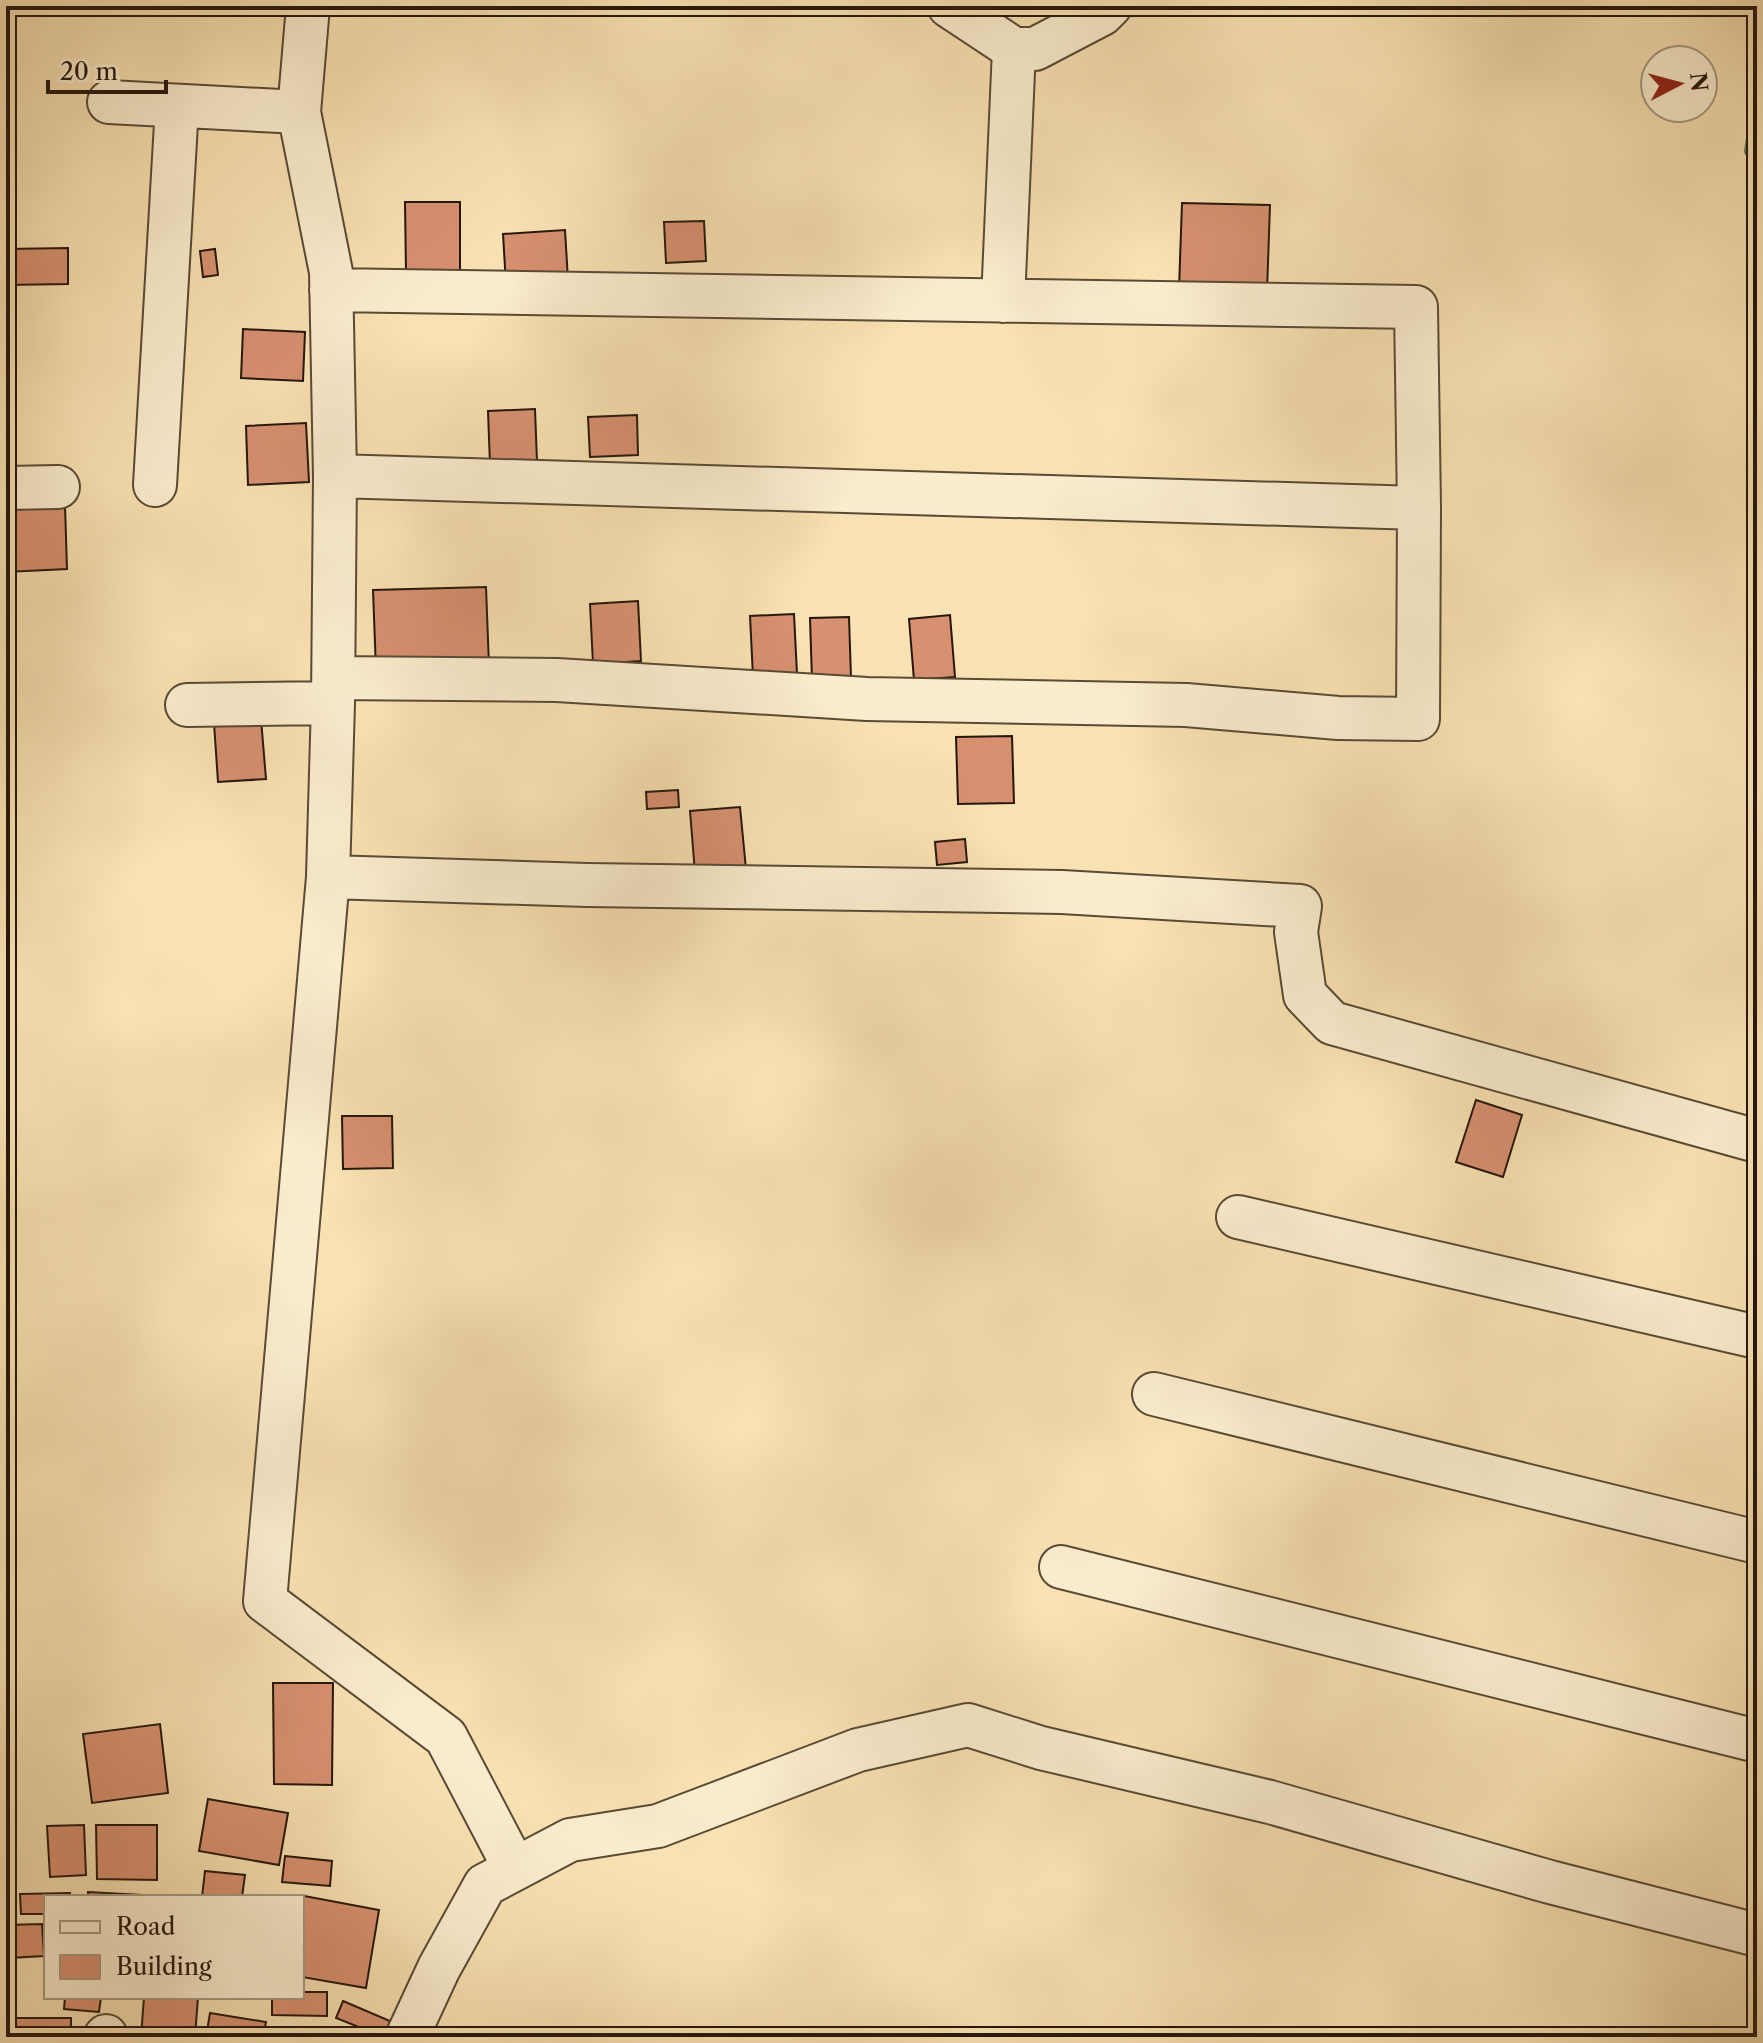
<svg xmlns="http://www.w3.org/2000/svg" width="1763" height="2043" viewBox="0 0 1763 2043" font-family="'Libre Caslon Text',serif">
  <rect width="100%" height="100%" fill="#f8e1b2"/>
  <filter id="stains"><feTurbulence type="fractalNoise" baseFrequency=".0025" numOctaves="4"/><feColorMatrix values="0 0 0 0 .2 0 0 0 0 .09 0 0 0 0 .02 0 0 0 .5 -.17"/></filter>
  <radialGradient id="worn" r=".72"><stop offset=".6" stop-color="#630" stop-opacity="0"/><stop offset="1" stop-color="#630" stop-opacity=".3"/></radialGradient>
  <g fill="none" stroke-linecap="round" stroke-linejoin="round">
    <path stroke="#6e7b69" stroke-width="12" d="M1757 108 1750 151 1757 154"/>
  </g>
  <path fill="#d79070" stroke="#25170c" stroke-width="2" d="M405 202H460V273H406Z
    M1182 203 1270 205 1267 292 1179 289Z
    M704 221 706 261 666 263 664 222Z
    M565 230 568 280 506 284 503 234Z
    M68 248V284L6 285V249Z
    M215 249 218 275 203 277 200 251Z
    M243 329 305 332 303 381 241 378Z
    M535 409 537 462 490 465 488 411Z
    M637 415 638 455 590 457 588 417Z
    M306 423 309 482 248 485 246 426Z
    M65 505 67 569 6 572V507Z
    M486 587 489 666 376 670 373 590Z
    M638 601 641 661 593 664 590 604Z
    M794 614 797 674 753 677 750 616Z
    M950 615 955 677 914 680 909 619Z
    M849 617 851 678 812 680 810 618Z
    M261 719 266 779 218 782 214 723Z
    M1012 736 1014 803 958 804 956 737Z
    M678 790 679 807 647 809 646 792Z
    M740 807 746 869 695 873 690 811Z
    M965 839 967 862 937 865 935 842Z
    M1476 1100 1522 1115 1503 1177 1456 1162Z
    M342 1116H392L393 1168 343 1169Z
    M273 1683H333L332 1785 274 1784Z
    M160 1724 168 1793 92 1803 83 1734Z
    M208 1799 288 1813 279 1865 199 1851Z
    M6 1802 13 1864 6 1865Z
    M84 1825 86 1875 50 1877 47 1826Z
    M96 1825H157V1880L97 1879Z
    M285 1856 332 1861 330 1886 282 1882Z
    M205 1871 245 1875 242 1897H202Z
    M88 1892 142 1895V1897H88Z
    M70 1893V1897H46V1914H21L20 1894Z
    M299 1895 379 1910 366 1988 302 1977V1897Z
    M42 1924 44 1956 9 1958 12 1997H6V1925Z
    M302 1992H327V2016L272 2015V1997H302Z
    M65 1997H101L99 2012 64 2009Z
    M144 1997H198L195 2037H141Z
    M343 2001 390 2021 384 2037 336 2018Z
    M210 2013 266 2022 263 2037H206Z
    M6 2018H71V2037H6Z"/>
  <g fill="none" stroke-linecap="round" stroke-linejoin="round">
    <g stroke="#5a4a36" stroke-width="46">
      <path id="minor" d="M308 6 299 112 331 272 335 476 333 703 328 877 265 1601 446 1737 515 1869
        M949 6 1014 49H1035L1102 14 1110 6
        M109 102 299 112
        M331 290 1416 307 1419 508 1418 719 1338 718 1186 705 867 699 557 680 334 678
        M1003 301 1014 49
        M335 476 1419 508
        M155 485 177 106
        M6 488 58 487
        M187 705 333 703
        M328 877 587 885 1062 892 1300 906 1296 932 1305 995 1332 1023 1757 1141
        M1238 1217 1757 1337
        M1154 1394 1757 1542
        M1061 1567 1757 1741
        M105 2037 106 2036
        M407 2037 439 1968 485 1885 570 1840 658 1826 858 1750 968 1725 1041 1748 1270 1802 1550 1882 1757 1935"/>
    </g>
    <use href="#minor" stroke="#faeccd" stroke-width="42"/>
  </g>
  <rect width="1763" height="2043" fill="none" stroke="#f8e1b2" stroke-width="32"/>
  <rect x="8" y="8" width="1747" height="2027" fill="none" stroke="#25170c" stroke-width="4"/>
  <rect x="16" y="16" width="1731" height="2011" fill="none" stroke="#25170c" stroke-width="2"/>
  <rect x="44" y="1895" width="260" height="104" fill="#faeccd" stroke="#a59780" stroke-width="2"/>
  <rect x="60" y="1921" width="40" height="12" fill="#faeccd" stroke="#a59780" stroke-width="2"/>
  <text x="116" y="1935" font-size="24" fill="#25170c">Road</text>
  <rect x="60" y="1955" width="40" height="24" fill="#d79070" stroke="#a59780" stroke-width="2"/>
  <text x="116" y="1975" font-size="24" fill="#25170c">Building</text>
  <g transform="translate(1679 84) rotate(84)"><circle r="38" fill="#faeccd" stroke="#a59780" stroke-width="2"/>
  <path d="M0-6L14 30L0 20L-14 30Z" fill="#8f2418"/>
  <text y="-12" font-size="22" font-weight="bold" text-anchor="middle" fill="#25170c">N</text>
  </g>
  <path d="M48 80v12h118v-12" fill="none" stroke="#25170c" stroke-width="4"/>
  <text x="60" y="80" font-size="24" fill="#25170c" stroke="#faeccd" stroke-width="6" paint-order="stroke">20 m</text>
  <rect width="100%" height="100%" filter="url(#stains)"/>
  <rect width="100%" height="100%" fill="url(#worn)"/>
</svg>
